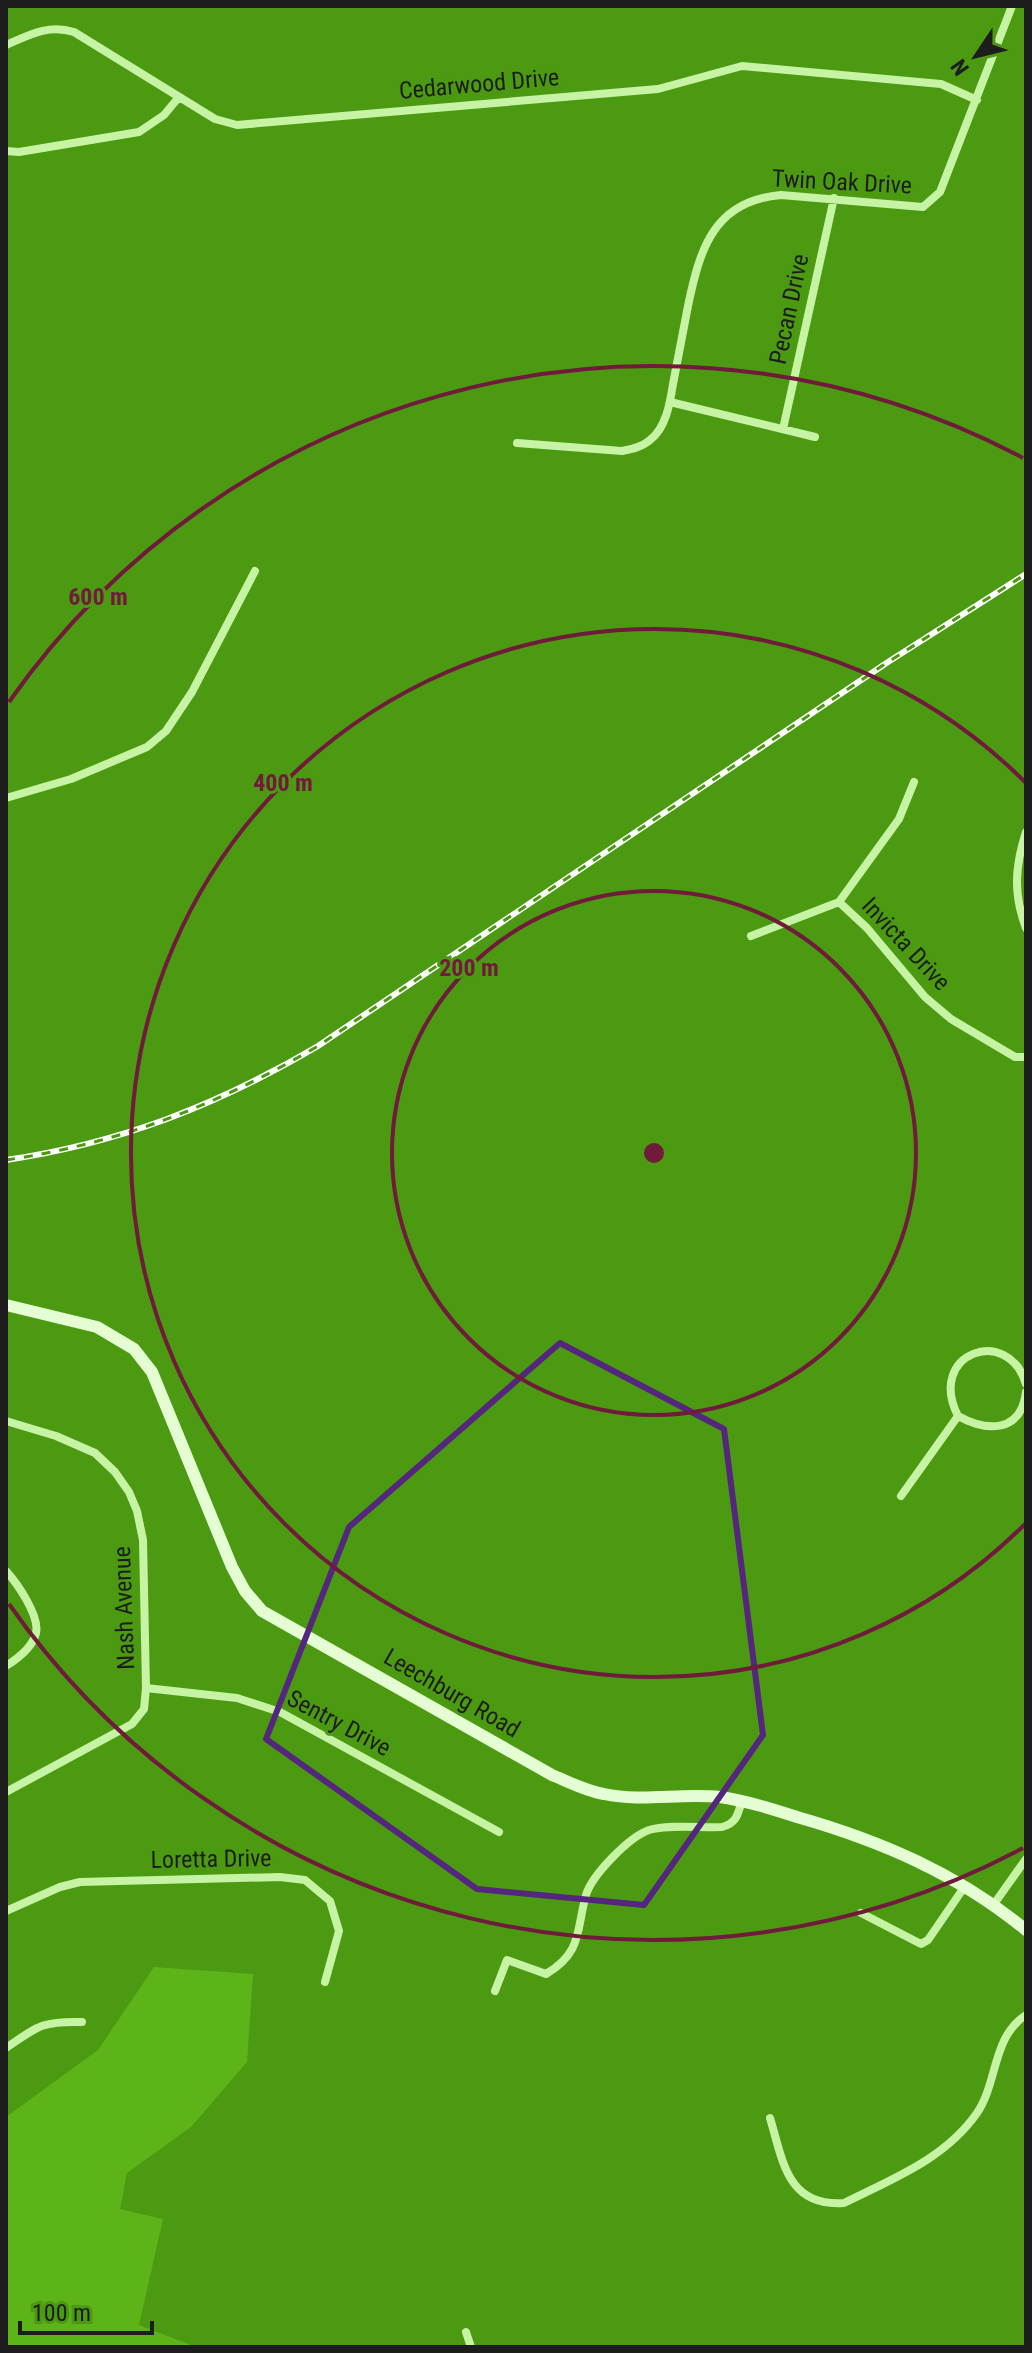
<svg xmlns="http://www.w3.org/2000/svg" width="1032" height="2353" viewBox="0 0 1032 2353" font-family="'Roboto Condensed',sans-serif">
  <rect width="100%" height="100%" fill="#4b9a11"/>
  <path fill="#5cb419" d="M154 1967 253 1974 247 2062 191 2127 127 2173 120 2209 163 2219 139 2325 196 2347H6V2117L98 2050Z"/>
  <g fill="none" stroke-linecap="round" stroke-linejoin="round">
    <path stroke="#c7f4a4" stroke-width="8" d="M6 45C29 35 48 24 74 32L215 119 237 125 658 89 742 66 941 84 977 100
      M6 151 19 152 139 132 164 115 179 97
      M670 402 815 437
      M783 429 834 198
      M517 443 622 451C632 449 642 447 650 440 666 428 670 403 673 384 678 358 683 332 688 306 700 248 714 201 781 195L923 207 940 192 1012 6
      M6 798 71 779 147 747 166 731 192 692 255 571
      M1026 832C1015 866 1013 894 1026 928
      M839 902 867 928 925 997 951 1019 1015 1057H1026
      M839 902 899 819 914 782
      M751 936 839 902
      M1026 1384C1008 1324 926 1353 958 1416 987 1432 1021 1433 1026 1392
      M6 1421 56 1436 95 1453 115 1472 129 1492 137 1511 143 1540 146 1688 144 1709 132 1724 6 1792
      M901 1496 958 1416
      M6 1571C17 1583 40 1616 36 1633 33 1647 17 1659 6 1666
      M146 1688 237 1698 280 1712 499 1832
      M994 1904 1026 1859
      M6 1911 60 1887 80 1882 280 1877 305 1880 330 1901 339 1931 325 1982
      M861 1913 921 1944 928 1940 965 1886
      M495 1991 507 1960 546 1974C583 1952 576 1930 586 1895 592 1875 629 1837 649 1830 668 1824 702 1828 722 1827 737 1823 738 1814 742 1800
      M6 2048C38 2026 42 2021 82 2022
      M770 2118C783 2161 787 2207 844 2203 892 2179 945 2159 977 2113 998 2082 992 2037 1026 2015
      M466 2332 471 2347"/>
    <path stroke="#e5fdd3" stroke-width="12" d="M6 1305 97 1327 134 1349 152 1372 232 1567 245 1591 262 1611 552 1775C569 1782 586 1791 604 1794 642 1802 681 1793 720 1797 747 1801 772 1809 797 1817 881 1841 958 1874 1026 1930"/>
    <g stroke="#fff" stroke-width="6">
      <path id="rail" d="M6 1160C121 1143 218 1105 318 1046L888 662 1026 574"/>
    </g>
    <use href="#rail" stroke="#4b9a11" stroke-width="3" stroke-dasharray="9" stroke-linecap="butt"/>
  </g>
  <path fill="none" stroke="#55267e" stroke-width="6" stroke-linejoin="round" d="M560 1343 724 1429 763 1735 644 1905 477 1889 266 1739 349 1527Z"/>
  <g fill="none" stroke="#701a3c" stroke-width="4">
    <circle cx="654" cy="1153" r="262"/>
    <path d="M1025 1524A524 524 0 1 1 1025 782"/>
    <path d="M1023 1848A787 787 0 0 1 9 1604M9 702A787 787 0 0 1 1023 458"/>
  </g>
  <g text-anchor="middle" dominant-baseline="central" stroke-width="6" stroke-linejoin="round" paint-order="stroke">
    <g font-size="24" fill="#1d1d1d" stroke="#4b9a11">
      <text transform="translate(479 84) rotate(-5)">Cedarwood Drive</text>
      <text transform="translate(842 182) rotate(3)">Twin Oak Drive</text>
      <text transform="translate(789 309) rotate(-78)">Pecan Drive</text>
      <text transform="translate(906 944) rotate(47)">Invicta Drive</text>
      <text transform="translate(124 1608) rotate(-92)">Nash Avenue</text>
      <text transform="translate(452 1693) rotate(30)">Leechburg Road</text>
      <text transform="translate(339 1723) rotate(28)">Sentry Drive</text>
      <text transform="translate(211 1859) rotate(-1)">Loretta Drive</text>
    </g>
  </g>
  <circle cx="654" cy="1153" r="12" fill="#701a3c" stroke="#4b9a11" stroke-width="4"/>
  <g font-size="24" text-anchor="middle" font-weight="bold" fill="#701a3c" stroke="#4b9a11" stroke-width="6" stroke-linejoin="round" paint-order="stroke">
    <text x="98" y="605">600 m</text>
    <text x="283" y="791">400 m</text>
    <text x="469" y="976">200 m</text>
  </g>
  <rect width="1032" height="2353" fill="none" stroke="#1d1d1d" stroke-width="16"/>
  <g transform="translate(976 56) rotate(235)" stroke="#4b9a11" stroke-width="6" paint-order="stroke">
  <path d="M0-6L14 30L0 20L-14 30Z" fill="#1d1d1d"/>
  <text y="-12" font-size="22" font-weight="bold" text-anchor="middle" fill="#1d1d1d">N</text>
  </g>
  <path d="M20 2321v12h132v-12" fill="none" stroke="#1d1d1d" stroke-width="4"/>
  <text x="32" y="2321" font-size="24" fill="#1d1d1d" stroke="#4b9a11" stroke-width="6" paint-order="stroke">100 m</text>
</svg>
